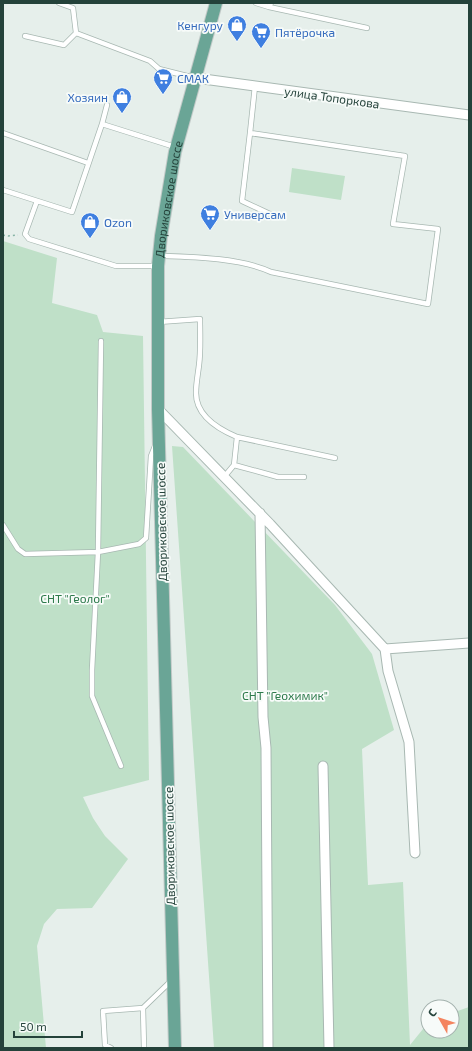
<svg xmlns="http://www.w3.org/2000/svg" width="472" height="1051" viewBox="0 0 472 1051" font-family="'Exo 2',sans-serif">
  <rect width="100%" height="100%" fill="#e6efeb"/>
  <path fill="#bfe0c8" d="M292 168 345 176 341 200 289 192Z
    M3 241 57 258 52 303 97 315 103 332 143 336 149 780 83 797 93 818 105 836 128 859 92 908 57 909 44 924 37 946 46 1048H3Z
    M172 446 183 447 335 605 372 654 394 730 362 749 368 885 403 882 410 1045 423 1029 428 1025V1031H452V1013L469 1007V1048H214Z"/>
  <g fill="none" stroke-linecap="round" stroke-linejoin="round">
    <g stroke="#a8b8b2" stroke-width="6">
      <path id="service" d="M59 3 73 8 76 33 150 61 159 69 195 78
        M256 3 269 7 271 3
        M269 7 367 28
        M25 36 64 45 76 33
        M107 105 102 124 175 147
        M3 133 88 163
        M250 133 255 86
        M3 190 72 212 102 124
        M37 201 25 234 29 239 116 266H156
        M161 256C194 257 241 258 271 272L428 304 438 229 393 224 405 156 250 133 242 201 270 214
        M158 322 200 319C200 334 201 350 199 365 198 374 196 383 196 393 196 416 218 429 237 437L335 458
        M101 341 98 552 92 670V696L121 766
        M234 465 237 437
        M224 477 234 465 278 477H304
        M3 525 18 549 25 554 98 552 139 544 146 538 151 456 155 446
        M111 1048 105 1045 103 1011 143 1008
        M144 1048 143 1008 172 980"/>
    </g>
    <g stroke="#a8b8b2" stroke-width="11">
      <path id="minor" d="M196 78 469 115
        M158 409 270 524 385 649 469 643
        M260 513 263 717 266 748 268 1048
        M385 649 388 671 409 742 415 853
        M323 766 329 1048"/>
    </g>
    <g stroke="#c2cac8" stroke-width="14">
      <g id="primary">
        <path id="s1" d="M175 1048 158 409V266L161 236 175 152 216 3"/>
      </g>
    </g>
    <path stroke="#86b3a5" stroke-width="1.5" stroke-dasharray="2 3" stroke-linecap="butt" d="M3 235 8 236 18 235"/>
    <use href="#service" stroke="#fff" stroke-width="4.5"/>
    <use href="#minor" stroke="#fff" stroke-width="9"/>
    <use href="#primary" stroke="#6aa596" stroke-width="12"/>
  </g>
  <defs>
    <g id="shop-pin" transform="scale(1)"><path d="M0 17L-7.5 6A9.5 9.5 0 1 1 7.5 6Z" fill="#3f7fe0" stroke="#f7fbf9"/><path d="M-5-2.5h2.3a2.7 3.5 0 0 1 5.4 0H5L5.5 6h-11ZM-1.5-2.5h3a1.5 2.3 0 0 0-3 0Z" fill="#fff"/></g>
    <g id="supermarket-pin" transform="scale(1)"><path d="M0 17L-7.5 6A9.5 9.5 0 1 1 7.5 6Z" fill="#3f7fe0" stroke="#f7fbf9"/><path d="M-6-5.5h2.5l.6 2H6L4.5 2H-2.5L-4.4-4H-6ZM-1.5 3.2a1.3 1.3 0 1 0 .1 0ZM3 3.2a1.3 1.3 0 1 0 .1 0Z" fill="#fff"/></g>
  </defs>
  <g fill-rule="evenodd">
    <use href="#shop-pin" x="237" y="25"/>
    <use href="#supermarket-pin" x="261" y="32"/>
    <use href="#supermarket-pin" x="163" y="78"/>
    <use href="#shop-pin" x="122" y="97"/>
    <use href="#supermarket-pin" x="210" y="214"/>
    <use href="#shop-pin" x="90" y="222"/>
  </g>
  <g text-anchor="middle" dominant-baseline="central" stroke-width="3.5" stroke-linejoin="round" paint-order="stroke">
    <g font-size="12" fill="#366cbe" stroke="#f7fbf9" text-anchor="start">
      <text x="223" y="25" text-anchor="end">Кенгуру</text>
      <text x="275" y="32">Пятёрочка</text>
      <text x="177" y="78">СМАК</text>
      <text x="108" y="97" text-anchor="end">Хозяин</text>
      <text x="224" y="214">Универсам</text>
      <text x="104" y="222">Ozon</text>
    </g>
    <g font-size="12" fill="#24423a" stroke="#f7fbf9">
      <text transform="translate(332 97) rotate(8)">улица Топоркова</text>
      <text stroke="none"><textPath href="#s1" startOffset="850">Двориковское шоссе</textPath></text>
      <text transform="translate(161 522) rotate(-91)">Двориковское шоссе</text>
      <text transform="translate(169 846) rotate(-91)">Двориковское шоссе</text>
    </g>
    <g font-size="12" fill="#2d7a4b" stroke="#f7fbf9">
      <text x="75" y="598">СНТ "Геолог"</text>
      <text x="285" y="695">СНТ "Геохимик"</text>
    </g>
  </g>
  <rect width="472" height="1051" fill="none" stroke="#24423a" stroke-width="8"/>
  <g transform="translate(440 1019) rotate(309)"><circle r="19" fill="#f7fbf9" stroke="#a3b1ad"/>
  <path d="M0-3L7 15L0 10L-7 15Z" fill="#f4845f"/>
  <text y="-6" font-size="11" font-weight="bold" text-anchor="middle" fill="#24423a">С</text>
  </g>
  <path d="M14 1031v6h68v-6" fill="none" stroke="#24423a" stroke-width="2"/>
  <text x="20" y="1031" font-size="12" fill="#24423a" stroke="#f7fbf9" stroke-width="3" paint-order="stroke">50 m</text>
</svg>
